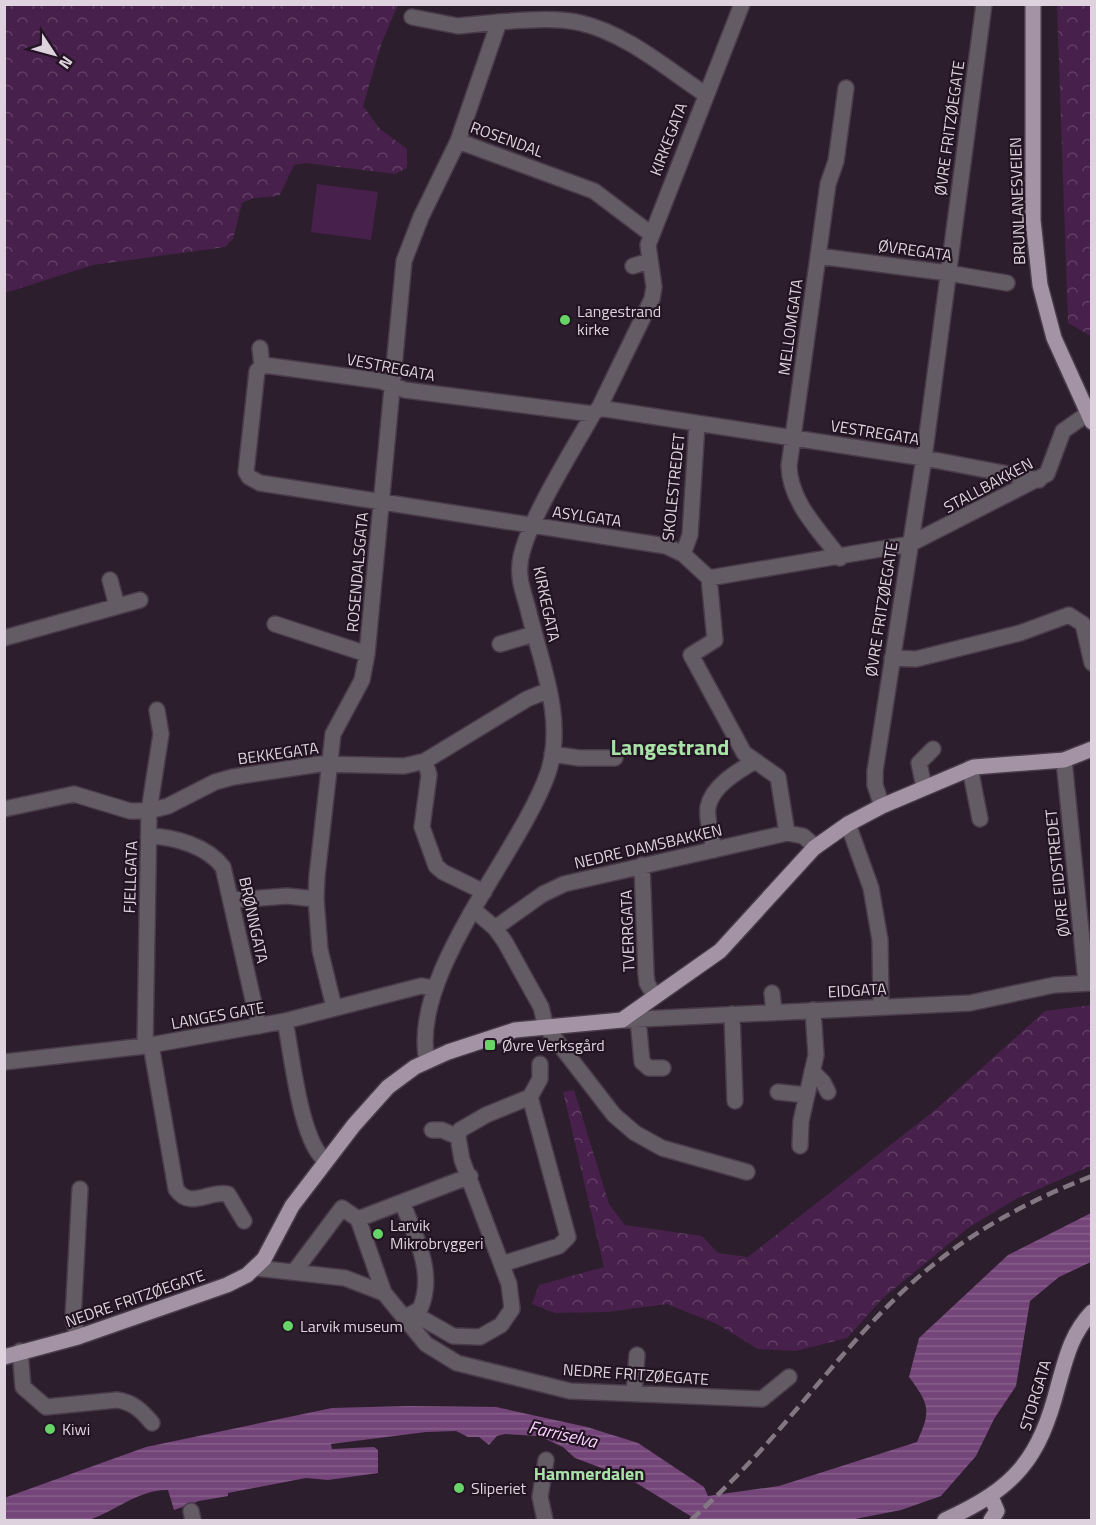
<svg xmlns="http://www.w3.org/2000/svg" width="1096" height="1525" viewBox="0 0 1096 1525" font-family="'Titillium Web',sans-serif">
  <defs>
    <pattern id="forest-crowns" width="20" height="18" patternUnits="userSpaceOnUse" patternTransform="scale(1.5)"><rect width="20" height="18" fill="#47204b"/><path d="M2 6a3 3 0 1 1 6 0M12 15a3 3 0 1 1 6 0" fill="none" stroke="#614064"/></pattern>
    <pattern id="water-rules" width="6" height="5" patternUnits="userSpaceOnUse" patternTransform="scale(1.5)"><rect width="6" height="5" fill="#744578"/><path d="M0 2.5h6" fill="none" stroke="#875f8b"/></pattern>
  </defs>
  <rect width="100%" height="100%" fill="#2d1e2e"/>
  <path fill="#47204b" d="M317 184 378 192 371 240 311 232Z"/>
  <path fill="url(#forest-crowns)" d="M5 4 398 5 382 42 363 106 380 129 407 149V168L395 174 306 163 294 165 280 195C265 199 256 195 242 203L233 239 225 247 93 265 5 293Z
    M1057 5H1091V336L1068 323Z
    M1091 1005V1166L1016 1199 968 1228 883 1298 847 1338 796 1351 758 1349 717 1324 667 1304 608 1312 555 1313 532 1304 539 1285 604 1267 563 1092 574 1090 609 1204 625 1225 702 1236 718 1253 748 1257 935 1110 1045 1011Z"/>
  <path fill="url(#water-rules)" d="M1091 1213V1262L1059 1277 1030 1301 1016 1386 994 1419 976 1456 941 1496 901 1510 850 1520H697L628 1478 575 1458 563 1447 539 1436 505 1434 497 1436 489 1445 479 1437H468L456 1431 426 1432 331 1444 332 1449 374 1447 378 1450V1473L328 1480 306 1478 228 1493V1496L199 1501 174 1510 168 1490C140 1489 115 1511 89 1520 73 1525 24 1520 5 1520L4 1498 146 1447 332 1408 409 1406 496 1407 587 1427 638 1443 704 1487 708 1496 779 1486 917 1442C931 1411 930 1405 909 1377L919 1338 1008 1255Z"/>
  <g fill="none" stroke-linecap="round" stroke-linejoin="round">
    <g stroke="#493b4a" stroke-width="18">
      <path id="minor" d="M412 17 458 26 499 22
        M651 234 594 191 458 141 499 22C526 20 555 17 581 23 627 34 667 69 705 94
        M818 256 948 273 1007 283
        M633 266 649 261
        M260 348 262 366
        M599 408 924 458 1039 480
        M593 414 405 390 381 381 264 365 257 371 246 472 249 477 260 483 666 546 683 554 709 578 910 544 1047 474 1063 431 1087 414
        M683 554 690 535 697 424
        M840 558C819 530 790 502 789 466L828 184 836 161 846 88
        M709 578 715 640 691 655 744 753 778 777 787 833
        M110 580 117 606
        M275 624 367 654
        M4 638 140 600
        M500 644 534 634
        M892 658 916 659 1020 633 1069 615 1083 624 1092 663
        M552 754 579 758H615
        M1064 760 1086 982
        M425 761 429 775 422 827 436 866 443 872 484 892
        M970 768 980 819
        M924 787 919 763 933 749
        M882 806 875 785V771L924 458 984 4
        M4 809 74 794 130 811H149L168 806 215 782 233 777 320 764 404 766 425 761 527 699 549 690
        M848 824 871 888 880 940 881 1006
        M149 836C175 837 207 846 223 867L259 1026
        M714 850C712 837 706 820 708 807 712 786 738 771 755 761
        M642 865 646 974 647 983 654 995
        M232 900 287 896 316 899
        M474 910 495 928 505 942 541 1007 546 1027 614 1115 635 1133 662 1148 747 1172
        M495 928 543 894 564 884 787 833 803 836 816 847
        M772 993 774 1012
        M334 1007 320 950 316 899 317 876 333 734 362 680 367 654 404 261 421 217 458 141
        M732 1014 735 1101
        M638 1019 642 1062 649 1068H663
        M622 1020 970 1003 1054 985 1092 983
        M285 1021C292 1054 300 1142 326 1161
        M151 1045 176 1189C190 1210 209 1190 228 1194L244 1221
        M145 1046 149 811 161 734 157 710
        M427 1061C409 974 519 855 548 773 566 718 540 661 528 609 524 594 518 579 520 564 522 530 574 448 593 414L599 408 652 299 654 287 648 245 742 4
        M4 1062 145 1046 285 1021 421 986 434 988
        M812 1071 823 1082 828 1092
        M778 1092 806 1095
        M432 1130H442L458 1137
        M800 1146 801 1121 816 1055 813 1010
        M402 1202C415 1236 436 1273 420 1309L406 1317
        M358 1219 470 1176
        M502 1264 559 1246 568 1237 530 1097 540 1079V1064
        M256 1268 345 1278 384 1293 426 1344 457 1363 570 1391 762 1399 789 1377
        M294 1272 342 1208 358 1219 384 1293
        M406 1317 425 1320 453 1336 480 1337 501 1325 512 1309 509 1284 462 1160 458 1137 460 1130 486 1115 530 1097
        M78 1337 73 1319 80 1189
        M20 1351 23 1387 46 1407 117 1400C133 1402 142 1411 152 1423
        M634 1394 637 1355
        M191 1511 193 1520
        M545 1520 540 1497 546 1460"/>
    </g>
    <g stroke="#493b4a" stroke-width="18">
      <path id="major" d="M1033 4V220L1040 285 1054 338 1092 422
        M4 1357 78 1337 227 1285 247 1275 264 1259 292 1206 354 1125 388 1087 415 1067 448 1052 515 1030 622 1020 720 951 814 848 848 824 882 806 974 767 1064 760 1092 749
        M991 1497 997 1511 991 1520
        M945 1520C1015 1488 1039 1460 1058 1386 1066 1358 1071 1334 1092 1312"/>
    </g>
    <use href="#minor" stroke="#645c64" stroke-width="15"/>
    <use href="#major" stroke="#a393a5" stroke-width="15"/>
    <path stroke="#847784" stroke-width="4.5" stroke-dasharray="12 6" stroke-linecap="butt" d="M691 1520C726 1488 759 1454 789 1418 832 1368 872 1317 922 1274 972 1231 1030 1200 1092 1176"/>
  </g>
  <g fill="#66d467" stroke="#231424" stroke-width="2">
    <circle cx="565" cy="320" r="6"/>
    <rect x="484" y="1039" width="12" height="12" rx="3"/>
    <circle cx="378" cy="1234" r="6"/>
    <circle cx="288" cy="1326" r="6"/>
    <circle cx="50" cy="1429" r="6"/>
    <circle cx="459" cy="1488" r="6"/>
  </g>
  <g text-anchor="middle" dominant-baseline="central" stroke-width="4.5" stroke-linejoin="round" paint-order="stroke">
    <g font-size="16" fill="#ddd2dd" stroke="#231424">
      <text transform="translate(949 128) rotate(-82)">ØVRE FRITZØEGATE</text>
      <text transform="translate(507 139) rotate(20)">ROSENDAL</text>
      <text transform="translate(668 139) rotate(-69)">KIRKEGATA</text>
      <text transform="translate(1017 201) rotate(-92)">BRUNLANESVEIEN</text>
      <text transform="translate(915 250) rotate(8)">ØVREGATA</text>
      <text transform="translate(790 327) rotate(-82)">MELLOMGATA</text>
      <text transform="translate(391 367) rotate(11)">VESTREGATA</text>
      <text transform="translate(875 432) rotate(9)">VESTREGATA</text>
      <text transform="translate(988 485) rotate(-28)">STALLBAKKEN</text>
      <text transform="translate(673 487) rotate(-84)">SKOLESTREDET</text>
      <text transform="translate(587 516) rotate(8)">ASYLGATA</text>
      <text transform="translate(357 572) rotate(-85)">ROSENDALSGATA</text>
      <text transform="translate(547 604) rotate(78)">KIRKEGATA</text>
      <text transform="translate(881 609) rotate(-81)">ØVRE FRITZØEGATE</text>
      <text transform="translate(278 753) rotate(-8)">BEKKEGATA</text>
      <text transform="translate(648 846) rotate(-13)">NEDRE DAMSBAKKEN</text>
      <text transform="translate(1057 873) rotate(-96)">ØVRE EIDSTREDET</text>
      <text transform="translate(130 877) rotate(-88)">FJELLGATA</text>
      <text transform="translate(254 920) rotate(78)">BRØNNGATA</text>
      <text transform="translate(627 931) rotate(-92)">TVERRGATA</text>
      <text transform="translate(857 990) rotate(-3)">EIDGATA</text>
      <text transform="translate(218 1015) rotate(-10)">LANGES GATE</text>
      <text transform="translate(135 1298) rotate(-19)">NEDRE FRITZØEGATE</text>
      <text transform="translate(636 1374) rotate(4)">NEDRE FRITZØEGATE</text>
      <text transform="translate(1035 1395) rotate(-73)">STORGATA</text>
    </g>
    <g font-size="16" fill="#ddd2dd" stroke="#231424" text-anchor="start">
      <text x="577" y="311">Langestrand<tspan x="577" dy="18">kirke</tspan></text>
      <text x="502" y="1045">Øvre Verksgård</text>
      <text x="390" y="1225">Larvik<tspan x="390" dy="18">Mikrobryggeri</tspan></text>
      <text x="300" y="1326">Larvik museum</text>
      <text x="62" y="1429">Kiwi</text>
      <text x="471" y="1488">Sliperiet</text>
    </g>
    <g font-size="18" font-style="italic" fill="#fbd0fe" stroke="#231424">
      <text transform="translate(563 1434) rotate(13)">Farriselva</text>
    </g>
    <g font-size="18" font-weight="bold" fill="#a8e2a6" stroke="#231424">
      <text x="589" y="1473">Hammerdalen</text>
    </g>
    <g font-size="22" font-weight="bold" fill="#a8e2a6" stroke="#231424">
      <text x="670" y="747">Langestrand</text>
    </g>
  </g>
  <rect width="1096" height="1525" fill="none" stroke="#ddd2dd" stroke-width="12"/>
  <g transform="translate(54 54) rotate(126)" stroke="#231424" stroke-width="4.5" paint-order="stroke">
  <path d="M0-4.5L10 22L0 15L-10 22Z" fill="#ddd2dd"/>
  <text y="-9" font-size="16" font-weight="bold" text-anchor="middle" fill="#ddd2dd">N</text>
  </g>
</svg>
